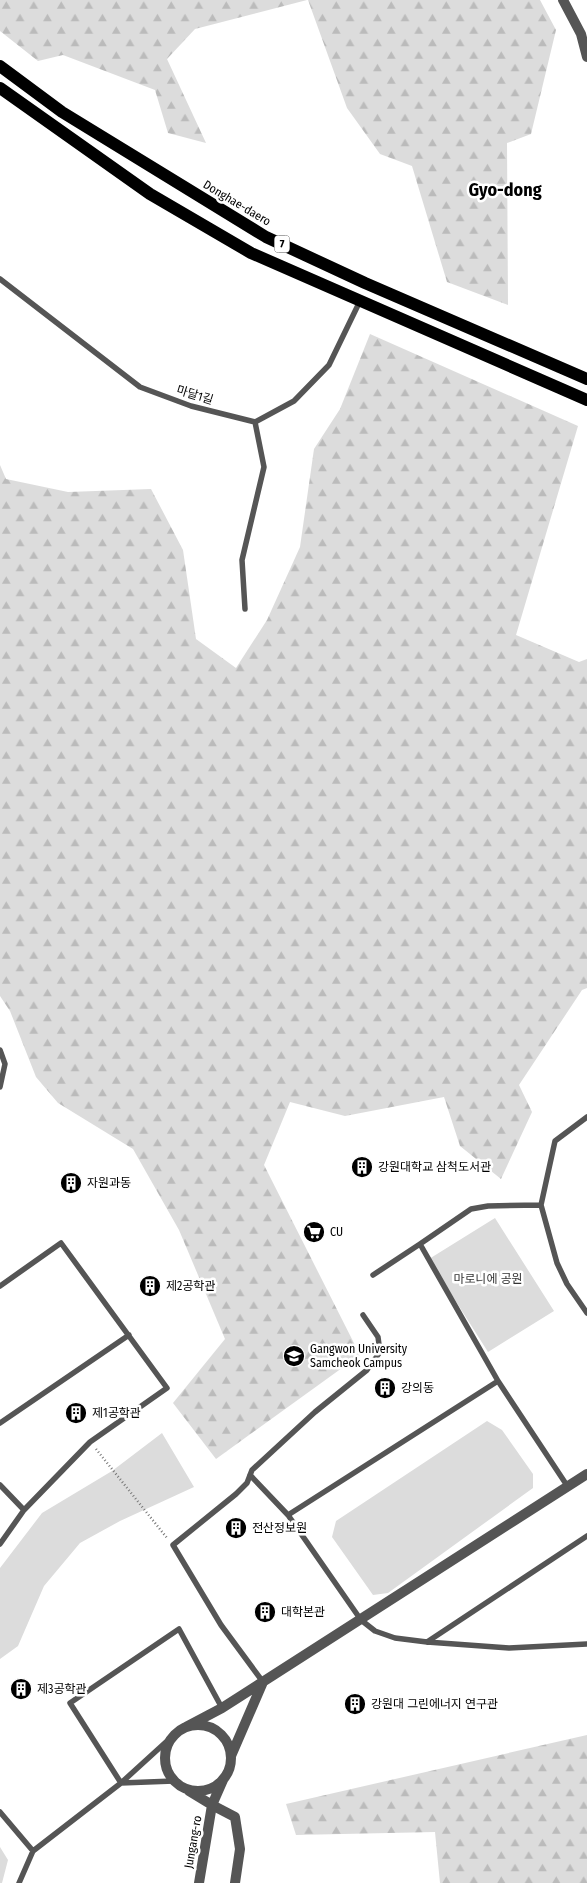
<svg xmlns="http://www.w3.org/2000/svg" width="587" height="1883" viewBox="0 0 587 1883" font-family="'Fira Sans Condensed','Noto Sans KR',sans-serif">
  <defs>
    <pattern id="forest-firs" width="22" height="20" patternUnits="userSpaceOnUse" patternTransform="scale(1.25)"><rect width="22" height="20" fill="#dcdcdc"/><path d="M5 1l3.5 6h-7zM16 11l3.5 6h-7z" fill="#bbb"/></pattern>
  </defs>
  <rect width="100%" height="100%" fill="#fff"/>
  <path fill="#dcdcdc" d="M495 1218 554 1311 488 1352 429 1259Z
    M487 1421 502 1430 533 1474V1488L388 1593 373 1595 332 1537 336 1521Z
    M162 1433 194 1487 120 1521 80 1543 44 1586 18 1646 0 1659V1568L42 1513 112 1471Z
    M0 1847 8 1860 2 1883H0Z"/>
  <path fill="url(#forest-firs)" d="M0 0H307L195 29 167 59 206 143 168 133 155 90 63 55 38 61 0 31Z
    M308 0H540L556 30 531 134 507 143 508 305 447 282 412 166 380 154 347 108Z
    M370 334 578 426 516 635 579 662 587 659V988L582 990 519 1085 532 1112 501 1179 460 1146 444 1097 345 1116 290 1102 264 1165 360 1355 216 1459 173 1403 225 1339 179 1230 133 1149 58 1103 36 1077 10 1011 0 996V465L6 479 68 492 151 489 183 550 196 639 236 668 267 620 300 547 314 449 340 409Z
    M587 1735V1883H440L435 1832 296 1835 286 1804Z"/>
  <g fill="none" stroke-linecap="round" stroke-linejoin="round">
    <path stroke="#777" stroke-width="2.5" stroke-dasharray="1 2.5" stroke-linecap="butt" d="M96 1449 167 1538"/>
    <path stroke="#555" stroke-width="5.5" d="M0 279 140 387 191 406 255 422 294 401 329 365 360 301
      M245 609 242 560 264 467 255 422
      M0 1050 5 1064 0 1087
      M587 1117 555 1141 541 1205 557 1263 567 1284 587 1313
      M541 1205 488 1206 471 1209 420 1244 498 1381 568 1487
      M373 1275 420 1244
      M0 1286 61 1243 167 1388 90 1442 24 1510 0 1544
      M498 1381 288 1515 361 1620 375 1631 395 1638 427 1642 509 1648 587 1644
      M0 1423 129 1335
      M250 1475 288 1515
      M0 1485 24 1510
      M427 1642 587 1536
      M263 1682 221 1625 173 1545 236 1494 247 1483 252 1470 315 1412 367 1370 380 1352 378 1337 363 1315
      M121 1783 70 1703 179 1629 222 1708
      M121 1783 174 1781
      M0 1812 33 1851
      M19 1883 33 1851 121 1783 177 1732"/>
    <path stroke="#555" stroke-width="10" d="M563 0 581 34 587 57
      M212 1805 235 1817 240 1849 235 1883"/>
    <path stroke="#555" stroke-width="10" d="M165 1758a33 33 0 1 1 66 0a33 33 0 1 1-66 0Z
      M186 1727 222 1708 587 1474
      M231 1756 263 1682
      M189 1791 212 1805
      M199 1883 212 1805 223 1780"/>
    <path stroke="#000" stroke-width="12" d="M0 66 62 112 266 237 365 283 587 379
      M0 88 150 194 251 253 587 400"/>
  </g>
  <defs>
    <g id="building-disc" transform="scale(1.125)"><circle r="9.5" fill="#000" stroke="#fff"/><path d="M-4-6H4V6H1V3H-1V6H-4ZM-2.5-4.3h1.7v1.8h-1.7ZM.8-4.3h1.7v1.8H.8ZM-2.5-1h1.7V.8h-1.7ZM.8-1h1.7V.8H.8Z" fill="#fff"/></g>
    <g id="supermarket-disc" transform="scale(1.125)"><circle r="9.5" fill="#000" stroke="#fff"/><path d="M-6-5.5h2.5l.6 2H6L4.5 2H-2.5L-4.4-4H-6ZM-1.5 3.2a1.3 1.3 0 1 0 .1 0ZM3 3.2a1.3 1.3 0 1 0 .1 0Z" fill="#fff"/></g>
    <g id="university-disc" transform="scale(1.125)"><circle r="9.5" fill="#000" stroke="#fff"/><path d="M0-5L7-2L0 1L-7-2ZM-4 1L0 2.5L4 1V4Q0 6-4 4Z" fill="#fff"/></g>
  </defs>
  <g fill-rule="evenodd">
    <use href="#building-disc" x="362" y="1167"/>
    <use href="#building-disc" x="71" y="1183"/>
    <use href="#supermarket-disc" x="314" y="1232"/>
    <use href="#building-disc" x="150" y="1286"/>
    <use href="#university-disc" x="294" y="1356"/>
    <use href="#building-disc" x="385" y="1388"/>
    <use href="#building-disc" x="76" y="1413"/>
    <use href="#building-disc" x="236" y="1528"/>
    <use href="#building-disc" x="265" y="1612"/>
    <use href="#building-disc" x="21" y="1689"/>
    <use href="#building-disc" x="355" y="1704"/>
  </g>
  <g text-anchor="middle" dominant-baseline="central" stroke-width="5" stroke-linejoin="round" paint-order="stroke">
    <rect fill="#fff" stroke="#4c4c4c" stroke-width="1" x="274.5" y="235.5" width="15" height="17" rx="4"/>
    <g font-size="11" font-weight="bold" fill="#000">
      <text x="282" y="244">7</text>
    </g>
    <g font-size="12" fill="#000" stroke="#fff">
      <text transform="translate(237 203) rotate(31)">Donghae-daero</text>
      <text transform="translate(195 395) rotate(17)">마달1길</text>
      <text transform="translate(193 1842) rotate(-80)">Jungang-ro</text>
    </g>
    <g font-size="12" fill="#000" stroke="#fff" text-anchor="start">
      <text x="378" y="1167">강원대학교 삼척도서관</text>
      <text x="87" y="1183">자원과동</text>
      <text x="330" y="1232">CU</text>
      <text x="166" y="1286">제2공학관</text>
      <text x="310" y="1349">Gangwon University<tspan x="310" dy="14">Samcheok Campus</tspan></text>
      <text x="401" y="1388">강의동</text>
      <text x="92" y="1413">제1공학관</text>
      <text x="252" y="1528">전산정보원</text>
      <text x="281" y="1612">대학본관</text>
      <text x="37" y="1689">제3공학관</text>
      <text x="371" y="1704">강원대 그린에너지 연구관</text>
    </g>
    <g font-size="12" fill="#333" stroke="#fff">
      <text x="488" y="1279">마로니에 공원</text>
    </g>
    <g font-size="18" font-weight="bold" fill="#000" stroke="#fff">
      <text x="505" y="190">Gyo-dong</text>
    </g>
  </g>
</svg>
